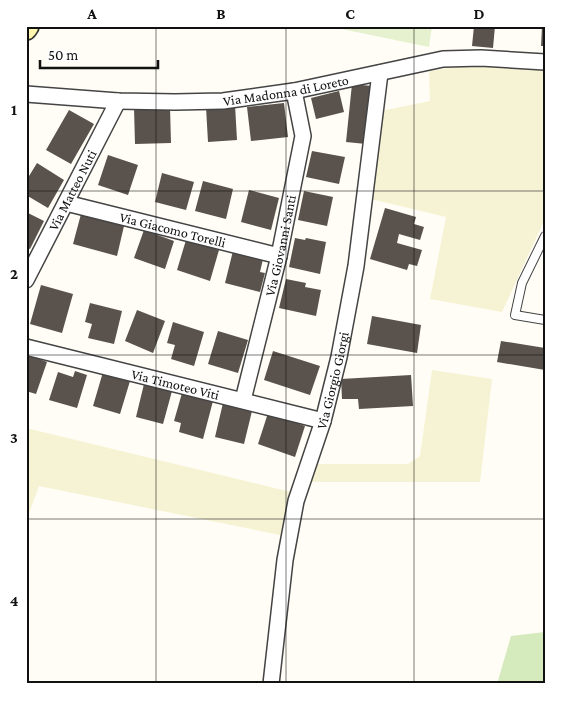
<svg xmlns="http://www.w3.org/2000/svg" width="571" height="710" viewBox="0 0 571 710" font-family="'Crimson Pro',serif">
  <rect width="100%" height="100%" fill="#fffdf5"/>
  <path fill="#f6f3d4" d="M473 64 545 67V219L502 312 430 299 446 217 371 199 381 111 430 101 429 71Z
    M432 370 492 379 480 482H306L312 464H408L420 456Z
    M26 428 295 493 285 536 39 486 26 521Z"/>
  <path fill="#d5ebbd" d="M545 632V684H497L511 636Z"/>
  <path fill="#e6f2cf" d="M327 26H432L429 47Z"/>
  <path fill="#5a524d" d="M474 26H495L493 48 472 46Z
    M542 26H545V46H541Z
    M352 84 372 86 366 144 346 142Z
    M339 91 344 112 316 119 311 98Z
    M284 103 288 137 251 141 247 107Z
    M235 105 237 140 208 142 206 107Z
    M170 107 171 143 135 144 134 108Z
    M69 110 94 124 71 164 46 150Z
    M312 151 345 157 339 184 306 177Z
    M108 155 138 165 128 195 98 185Z
    M37 163 64 180 48 208 26 195V181Z
    M162 173 194 182 186 210 155 202Z
    M203 181 233 189 226 219 195 211Z
    M249 190 279 198 271 230 241 222Z
    M304 191 333 197 327 226 298 220Z
    M385 208 416 217 414 224 424 227 420 240 399 234 397 243 422 250 417 266 409 264 407 270 370 259Z
    M26 212 44 221 30 249 26 248Z
    M81 214 124 226 117 256 73 244Z
    M144 230 174 241 165 269 134 258Z
    M295 238 305 240 306 238 326 242 320 274 289 267Z
    M186 240 219 250 210 281 177 270Z
    M233 251 263 259 260 272 265 273 260 292 225 283Z
    M286 279 306 283 305 287 321 290 316 316 279 308Z
    M41 285 73 294 62 333 30 324Z
    M90 303 122 311 114 344 88 338 92 324 85 322Z
    M137 310 165 321 153 353 125 341Z
    M372 316 421 325 417 353 367 344Z
    M173 322 204 332 194 366 171 359 175 345 167 343Z
    M218 331 248 340 238 373 208 364Z
    M501 341 545 348V370L497 362Z
    M273 351 320 366 310 395 264 380Z
    M26 354 47 362 36 394 26 391Z
    M75 371 87 375 77 408 49 400 58 372 73 377Z
    M103 372 130 381 120 414 93 406Z
    M411 375 413 406 359 409 358 399H342L341 379Z
    M144 384 172 391 163 424 136 417Z
    M182 393 213 401 203 439 179 432 181 423 174 421Z
    M223 403 252 411 244 444 215 437Z
    M268 413 305 426 295 457 258 444Z"/>
  <g fill="none" stroke-linecap="round" stroke-linejoin="round">
    <g stroke="#444" stroke-width="10">
      <path id="lane" d="M545 236 522 283 515 315 545 320"/>
    </g>
    <g stroke="#444" stroke-width="18">
      <g id="street">
        <path id="s1" d="M26 94 118 101 175 102 223 101 294 91 443 59 481 58 545 62"/>
        <path id="s2" d="M66 203 279 256"/>
        <path id="s3" d="M26 280 118 101"/>
        <path id="s4" d="M26 347 323 421"/>
        <path id="s5" d="M243 400 279 256 303 136 294 91"/>
        <path id="s6" d="M271 684 285 560 296 501 323 421 339 357 356 266 380 73"/>
      </g>
    </g>
    <g stroke="#333" stroke-width="24">
      <path id="secondary" d="M26 29 28 26"/>
    </g>
    <use href="#lane" stroke="#fff" stroke-width="8"/>
    <use href="#street" stroke="#fff" stroke-width="15"/>
    <use href="#secondary" stroke="#fff6b0" stroke-width="21"/>
  </g>
  <path fill="none" stroke="#111" stroke-width="1" stroke-opacity="0.55" d="M156 26V684M286 26V684M414 26V684M26 191H545M26 355H545M26 519H545"/>
  <g text-anchor="middle" dominant-baseline="central" stroke-width="5" stroke-linejoin="round" paint-order="stroke">
    <g font-size="14" fill="#111" stroke="#fff">
      <text stroke="none"><textPath href="#s1" startOffset="261">Via Madonna di Loreto</textPath></text>
      <text stroke="none"><textPath href="#s3" startOffset="101">Via Matteo Nuti</textPath></text>
      <text stroke="none"><textPath href="#s2" startOffset="110">Via Giacomo Torelli</textPath></text>
      <text stroke="none"><textPath href="#s5" startOffset="159">Via Giovanni Santi</textPath></text>
      <text stroke="none"><textPath href="#s6" startOffset="311">Via Giorgio Giorgi</textPath></text>
      <text stroke="none"><textPath href="#s4" startOffset="154">Via Timoteo Viti</textPath></text>
    </g>
  </g>
  <rect width="571" height="710" fill="none" stroke="#ffffff" stroke-width="55"/>
  <path d="M40 60v8h118v-8" fill="none" stroke="#111111" stroke-width="2.5"/>
  <text x="48" y="60" font-size="15" fill="#111111" stroke="#ffffff" stroke-width="4" paint-order="stroke">50 m</text>
  <rect x="28" y="28" width="516" height="654" fill="none" stroke="#111" stroke-width="2"/>
  <g font-size="16" text-anchor="middle" font-weight="bold" fill="#111">
    <text x="92" y="19">A</text>
    <text x="221" y="19">B</text>
    <text x="350" y="19">C</text>
    <text x="479" y="19">D</text>
    <text x="14" y="115">1</text>
    <text x="14" y="279">2</text>
    <text x="14" y="443">3</text>
    <text x="14" y="606">4</text>
  </g>
</svg>
